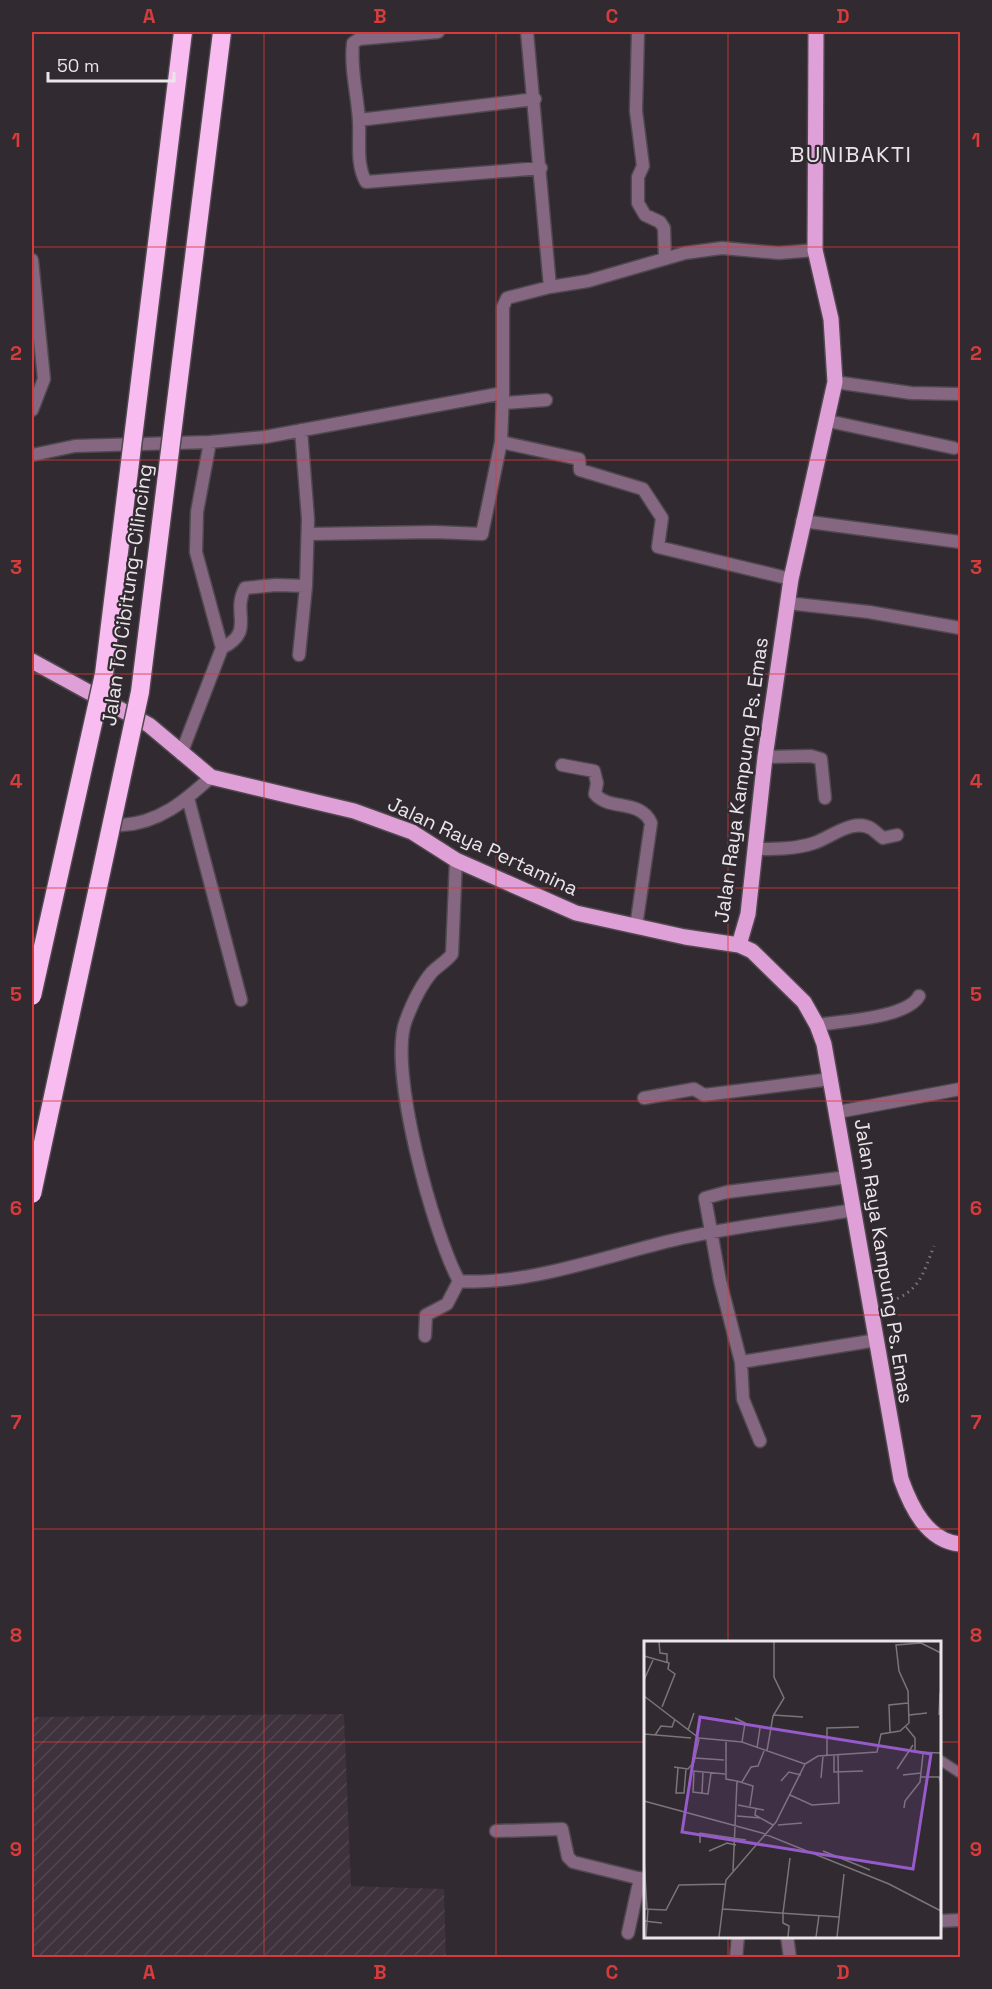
<svg xmlns="http://www.w3.org/2000/svg" width="992" height="1989" viewBox="0 0 992 1989" font-family="'Space Grotesk',sans-serif">
  <defs>
    <pattern id="industrial-furrows" width="10" height="10" patternUnits="userSpaceOnUse" patternTransform="scale(1.5)"><rect width="10" height="10" fill="#3e323c"/><path d="M-1 1l2-2M0 10L10 0M9 11l2-2" fill="none" stroke="#51464f"/></pattern>
  </defs>
  <rect width="100%" height="100%" fill="#312a30"/>
  <path fill="url(#industrial-furrows)" d="M344 1714 351 1886 444 1889 446 1957H32V1717Z"/>
  <g fill="none" stroke-linecap="round" stroke-linejoin="round">
    <g stroke="#4f484e" stroke-width="12">
      <path id="lane" d="M940 1760 960 1773"/>
    </g>
    <g stroke="#4f484e" stroke-width="15">
      <path id="street" d="M438 32 359 39 353 43C350 70 358 96 359 122 360 141 356 165 366 182L541 168
        M527 32 550 287
        M638 32 636 111 643 166 638 177V203L645 215 660 222 664 228 665 259
        M359 120 535 99
        M32 260 44 379 32 410
        M835 382 911 393 960 394
        M503 403 546 400
        M828 421 954 448
        M210 442 197 512 196 552 222 648
        M501 442 579 459 580 470 643 489 662 518 658 547 791 579
        M32 455 75 446 210 442 265 437 503 393V307L507 298 550 287 588 281 685 253 722 248 779 253 815 250
        M802 521 960 542
        M308 534 435 532 482 534 501 442 503 393
        M787 603 869 612 960 628
        M299 655 306 586 308 519 301 430
        M181 754 222 648C256 631 231 614 245 588L276 585 306 586
        M765 757 811 756 821 759 825 798
        M562 765 594 771 597 783 595 794C609 811 641 799 651 823L636 927
        M188 798 241 1000
        M122 825C159 823 185 801 211 777
        M757 849C776 849 796 849 814 843 830 838 854 817 872 829 876 832 879 835 883 838L897 835
        M456 860 452 954C447 961 439 965 432 972 421 985 412 1004 406 1020 387 1068 434 1235 459 1281 526 1286 609 1255 674 1240 733 1226 794 1220 854 1210
        M817 1025C842 1021 907 1018 919 996
        M644 1098 694 1089 704 1095 831 1079
        M838 1112 960 1089
        M425 1336 426 1315 447 1304 459 1281
        M741 1362 877 1340
        M760 1441 743 1399 741 1362 720 1281 705 1198 727 1192 848 1177
        M496 1831 562 1829 568 1857 573 1862 646 1880
        M940 1921 960 1920
        M628 1933 640 1878
        M787 1936 790 1958
        M736 1958 738 1936"/>
    </g>
    <g stroke="#4f484e" stroke-width="18">
      <path id="primary" d="M32 661 149 725 211 777 354 811 412 832 456 860 576 913 685 937 739 945 752 951 804 1002 817 1025 824 1044 901 1479C911 1507 927 1541 960 1544
        M739 945 748 914 765 757 791 579 835 382 831 319 815 250 816 32"/>
    </g>
    <path stroke="#7d777c" stroke-width="3" stroke-dasharray="1.5 4.5" stroke-linecap="butt" d="M886 1303C920 1292 922 1276 934 1246"/>
    <use href="#lane" stroke="#856781" stroke-width="9"/>
    <use href="#street" stroke="#856781" stroke-width="12"/>
    <use href="#primary" stroke="#df9fd7" stroke-width="15"/>
    <g stroke="#4f484e" stroke-width="21" stroke-linecap="butt">
      <path id="highway-bridge" d="M32 996 104 674 183 32
        M32 1194 140 692 222 32"/>
    </g>
    <use href="#highway-bridge" stroke="#f9bcf1" stroke-width="18"/>
  </g>
  <path fill="none" stroke="#d83b3b" stroke-width="1.5" stroke-opacity="0.55" d="M264 32V1958M496 32V1958M728 32V1642M32 247H960M32 460H960M32 674H960M32 888H960M32 1101H960M32 1315H960M32 1529H960M32 1742H646M940 1742H960M728 1936V1958"/>
  <g text-anchor="middle" dominant-baseline="central" stroke-width="4.5" stroke-linejoin="round" paint-order="stroke">
    <g font-size="20" fill="#eae5e9" stroke="#312a30">
      <text transform="translate(127 595) rotate(-82)">Jalan Tol Cibitung–Cilincing</text>
      <text transform="translate(741 780) rotate(-82)">Jalan Raya Kampung Ps. Emas</text>
      <text transform="translate(483 846) rotate(25)">Jalan Raya Pertamina</text>
      <text transform="translate(884 1261) rotate(81)">Jalan Raya Kampung Ps. Emas</text>
    </g>
    <g font-size="22" letter-spacing="1.5" fill="#eae5e9" stroke="#312a30">
      <text x="851" y="154">BUNIBAKTI</text>
    </g>
  </g>
  <g transform="translate(644 1641)">
    <rect width="297" height="297" fill="#312a30"/>
    <path fill="none" stroke="#7b757a" stroke-width="1.5" d="M15 1 16 12 23 13V22M0 15 25 22 24 28 31 33 18 66M0 39 9 19M0 55 55 97 98 101 161 123M129 74 159 76M265 74 283 72M295 74 296 52M91 77 101 82 98 101M262 86 271 97V111L297 112M44 89 50 72M246 91 245 64 264 62M0 93 47 97M11 94 17 85 28 86 31 78M82 101V138L93 140 89 230M113 107 116 87M123 110 129 75 140 57 130 36V1M183 114V87L215 86M190 114V131L219 130M51 117 80 119M161 123 174 115 233 111 237 93 256 90 265 82 264 50 255 30 252 4 277 2 297 12M30 126 44 128 50 121 55 98M34 127 32 152H40L42 128M253 128 269 104M49 130 81 133M50 131 49 151 64 153 67 132M259 134 277 132M277 136H295L297 143M177 137 179 115M93 140 109 145 106 165M137 140 145 131 157 134M98 141 107 126 114 125 120 110M58 152 59 131M146 154 168 164 195 162 194 114M0 160 118 192 245 243 297 270M94 164 120 169M112 167 111 174 129 184M260 167 261 160 276 141 279 113M93 175 117 177M134 184 158 182M56 202V192L102 199M65 210 83 202 92 204M179 210 226 229M0 217 3 268M0 268 22 269 35 244 81 243M79 268 195 276M0 280 18 282M2 296 4 268M75 296 82 239 132 181 161 123M144 296 145 285 139 282V272L146 217M172 296 175 274M193 296 200 233"/>
    <path fill="#975aca" fill-opacity="0.15" stroke="#975aca" stroke-width="3" d="M56 76 287 113 269 228 38 191Z"/>
    <rect width="297" height="297" fill="none" stroke="#eae5e9" stroke-width="3"/>
  </g>
  <rect width="992" height="1989" fill="none" stroke="#312a30" stroke-width="66"/>
  <path d="M48 72v9h126v-9" fill="none" stroke="#eae5e9" stroke-width="3"/>
  <text x="57" y="72" font-size="18" fill="#eae5e9" stroke="#312a30" stroke-width="4.5" paint-order="stroke">50 m</text>
  <rect x="33" y="33" width="926" height="1923" fill="none" stroke="#d83b3b" stroke-width="2"/>
  <g font-size="20" text-anchor="middle" font-weight="bold" fill="#d83b3b">
    <text x="149" y="23">A</text>
    <text x="380" y="23">B</text>
    <text x="612" y="23">C</text>
    <text x="843" y="23">D</text>
    <text x="16" y="147">1</text>
    <text x="976" y="147">1</text>
    <text x="16" y="360">2</text>
    <text x="976" y="360">2</text>
    <text x="16" y="574">3</text>
    <text x="976" y="574">3</text>
    <text x="16" y="788">4</text>
    <text x="976" y="788">4</text>
    <text x="16" y="1001">5</text>
    <text x="976" y="1001">5</text>
    <text x="16" y="1215">6</text>
    <text x="976" y="1215">6</text>
    <text x="16" y="1429">7</text>
    <text x="976" y="1429">7</text>
    <text x="16" y="1642">8</text>
    <text x="976" y="1642">8</text>
    <text x="16" y="1856">9</text>
    <text x="976" y="1856">9</text>
    <text x="149" y="1979">A</text>
    <text x="380" y="1979">B</text>
    <text x="612" y="1979">C</text>
    <text x="843" y="1979">D</text>
  </g>
</svg>
